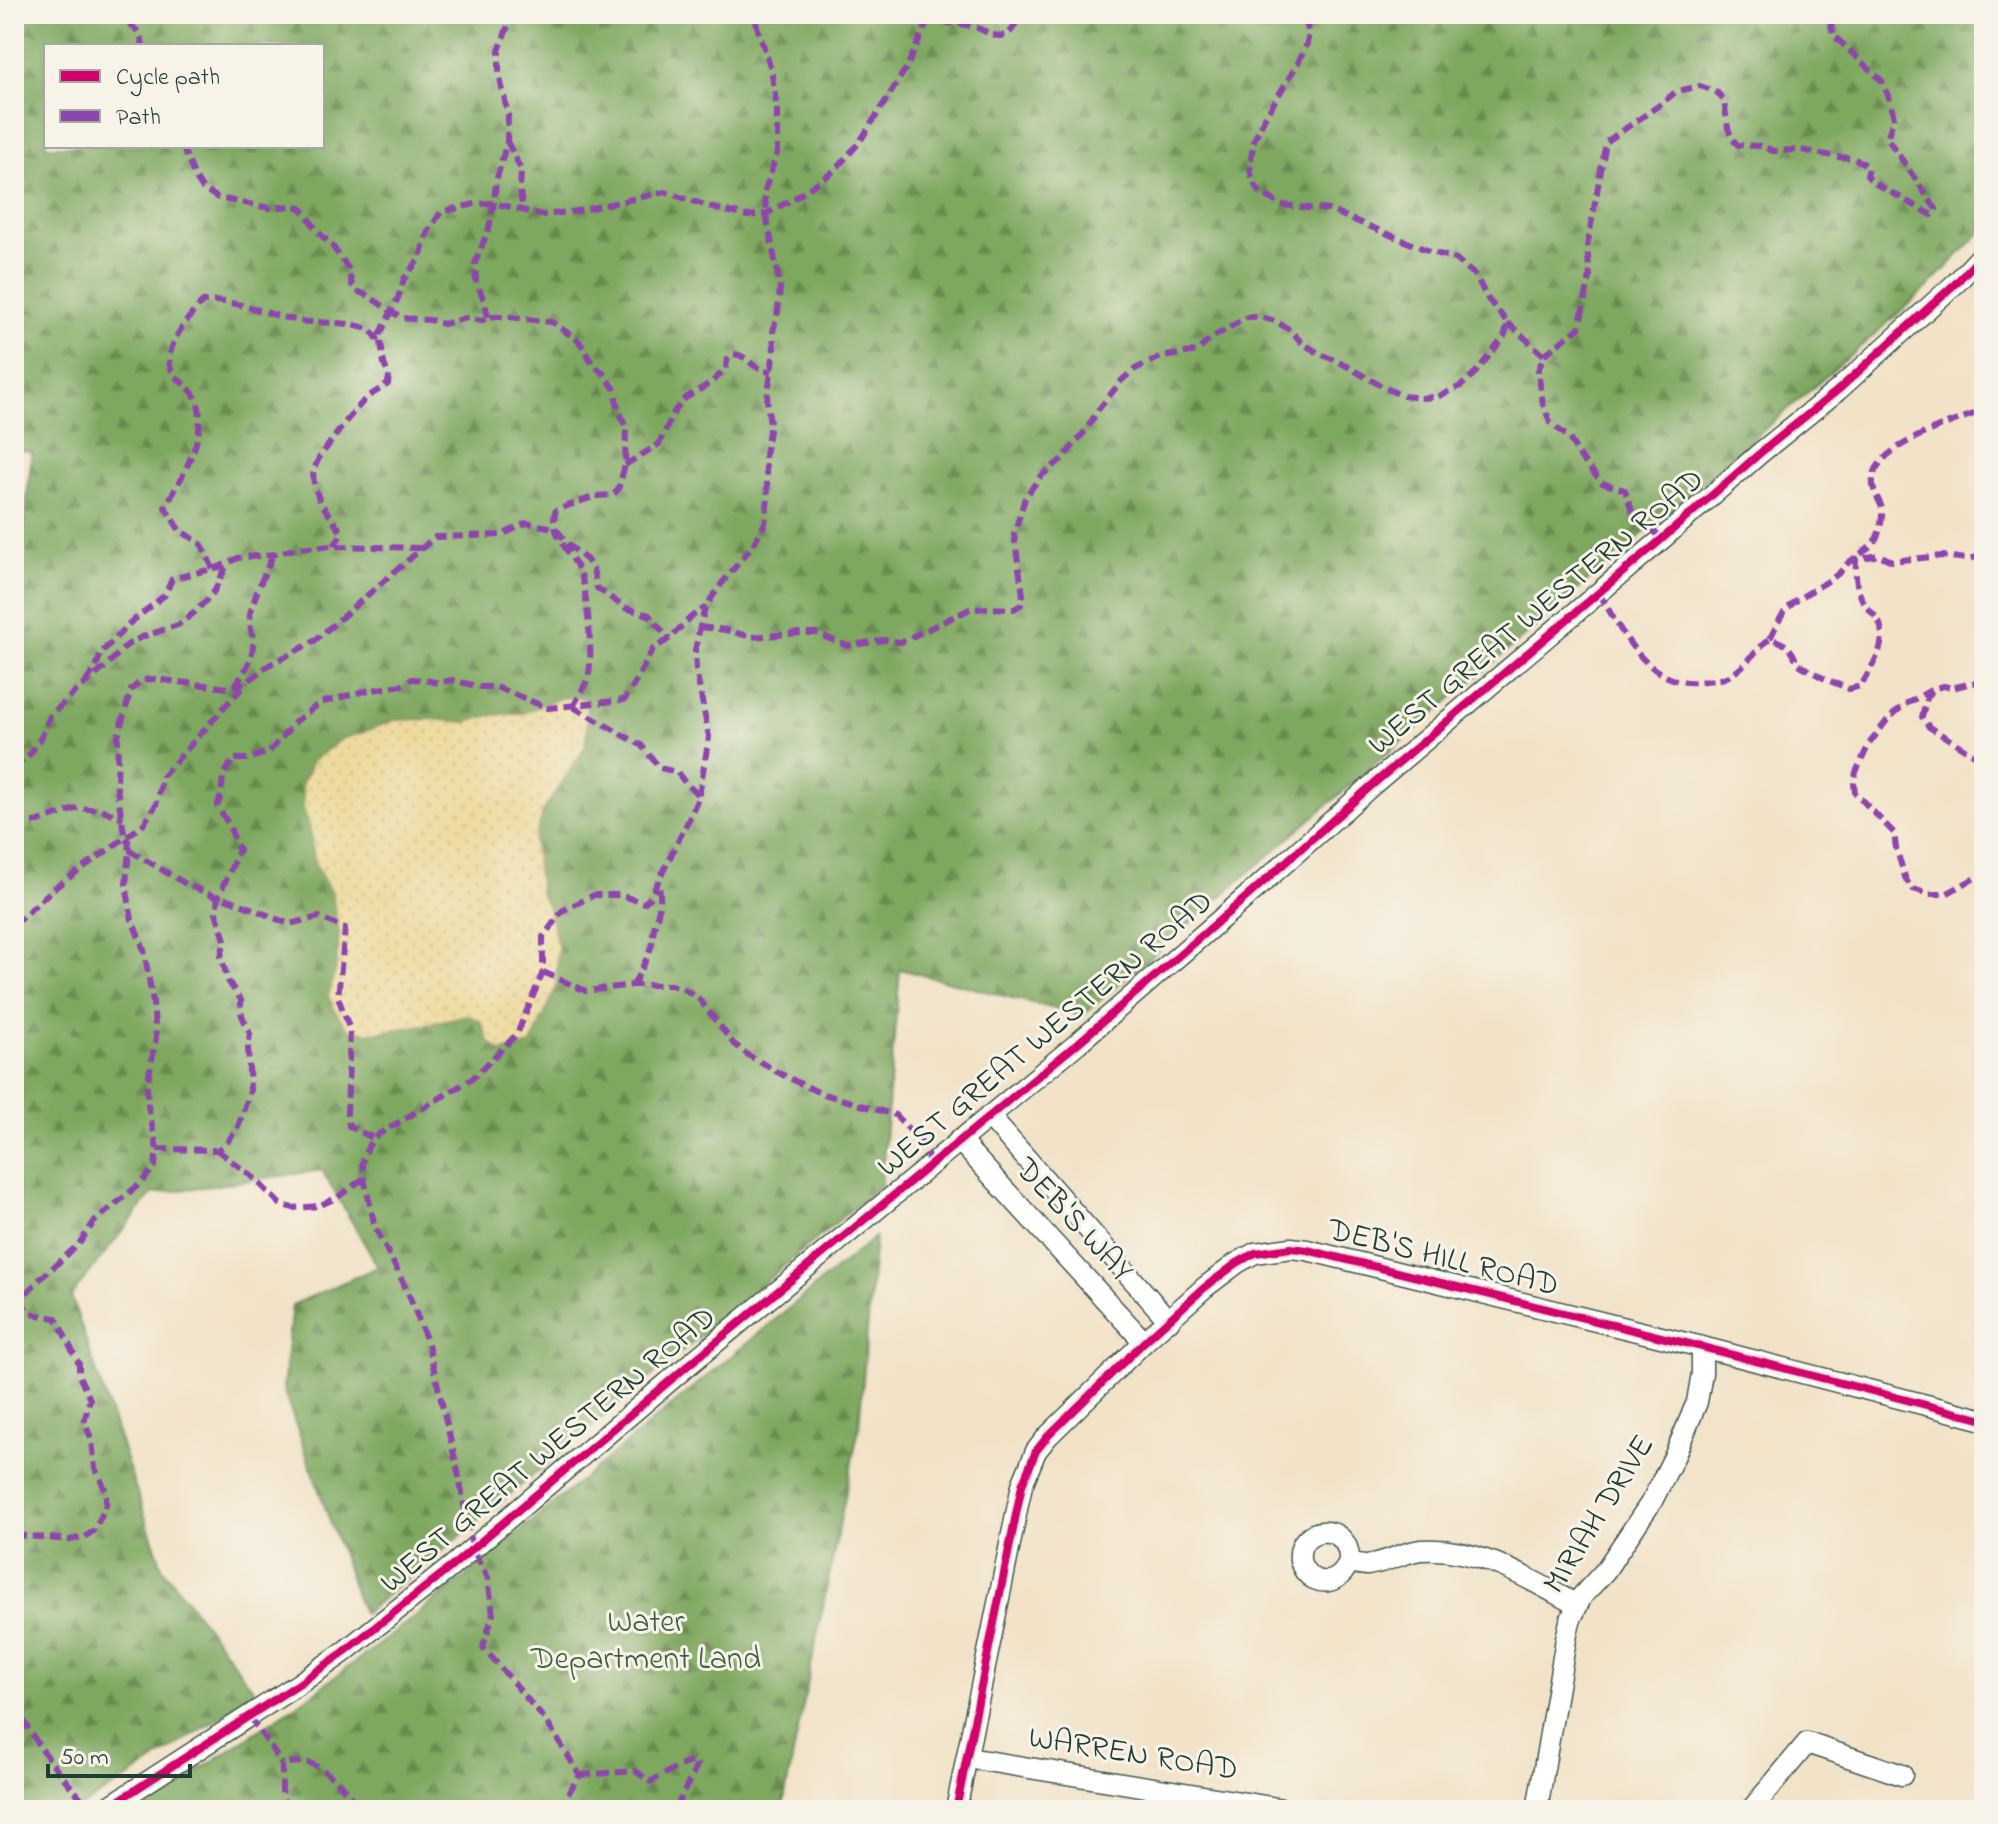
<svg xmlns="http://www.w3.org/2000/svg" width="1998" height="1824" viewBox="0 0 1998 1824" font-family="'Indie Flower',sans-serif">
  <defs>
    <pattern id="forest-firs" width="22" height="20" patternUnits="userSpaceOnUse" patternTransform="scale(2)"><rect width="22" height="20" fill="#7ea75f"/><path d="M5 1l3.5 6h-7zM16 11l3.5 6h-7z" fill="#67894f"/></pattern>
    <pattern id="sand-dots" width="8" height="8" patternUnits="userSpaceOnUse" patternTransform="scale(2)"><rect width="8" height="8" fill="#eeda9e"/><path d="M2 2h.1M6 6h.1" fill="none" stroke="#ccbc89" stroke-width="1.8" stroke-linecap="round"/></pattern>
  </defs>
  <rect width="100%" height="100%" fill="#f7f3e8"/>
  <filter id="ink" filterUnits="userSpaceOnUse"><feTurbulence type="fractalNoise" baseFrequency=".0125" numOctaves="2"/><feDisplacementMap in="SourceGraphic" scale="16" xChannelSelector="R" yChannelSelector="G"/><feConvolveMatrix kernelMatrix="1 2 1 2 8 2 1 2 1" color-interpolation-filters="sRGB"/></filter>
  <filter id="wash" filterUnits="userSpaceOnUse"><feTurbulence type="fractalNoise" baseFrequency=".006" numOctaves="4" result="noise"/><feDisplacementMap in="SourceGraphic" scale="32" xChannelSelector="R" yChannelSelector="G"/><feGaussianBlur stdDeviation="1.8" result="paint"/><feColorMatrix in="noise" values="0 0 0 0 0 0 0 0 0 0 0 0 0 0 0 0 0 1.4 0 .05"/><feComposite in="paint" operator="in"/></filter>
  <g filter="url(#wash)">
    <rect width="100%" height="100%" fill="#f2e2c7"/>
    <path fill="url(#forest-firs)" stroke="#4e724a" stroke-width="2" fill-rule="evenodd" d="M14 14H1984V229L1928 287 1866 342 1082 1016 900 969 881 1185 453 1542 363 1614 283 1389 292 1305 378 1267 322 1170 152 1194 71 1296 162 1567 256 1693 128 1778 76 1810H14V620L32 452 14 449V321L22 299 14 268ZM46 46H322V146H46Z
      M875 1237 859 1427 782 1810H139L297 1705 386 1639 472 1571Z"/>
    <path fill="url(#sand-dots)" stroke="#868c69" stroke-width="2" d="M579 697 586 701 587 730 585 748 544 810 534 841 540 893 549 909 558 946 556 988 531 1045 501 1052 489 1042 481 1022 467 1015 424 1025 373 1033 350 1030 336 1013 328 996 336 968 339 935 332 895 314 863 310 830 303 808 302 783 312 761 341 739 361 733 394 720 431 719 465 722 491 715 523 713 559 698Z"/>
  </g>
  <g filter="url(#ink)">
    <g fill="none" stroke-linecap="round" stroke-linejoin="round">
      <g stroke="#3f564a" stroke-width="23">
        <path id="minor" d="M989 1116 1169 1321
          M959 1140 1144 1342
          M1349 1562C1351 1520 1296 1524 1300 1560 1302 1569 1307 1575 1314 1579 1330 1586 1343 1577 1349 1562 1355 1563 1362 1565 1367 1565 1386 1563 1403 1552 1421 1550 1478 1546 1529 1579 1577 1605
          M968 1758 1289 1810
          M104 1810 300 1683 344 1652 451 1567 686 1367 1078 1043 1251 893 1371 786 1662 539 1759 454 1838 390 1957 282 1984 253
          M956 1810 1022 1485 1036 1451 1048 1436 1144 1342 1204 1288 1237 1263 1255 1253 1291 1248 1307 1250 1702 1347 1984 1420
          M1537 1810 1566 1639 1570 1621 1582 1596 1605 1571 1652 1501 1675 1455 1697 1402 1702 1373V1347
          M1751 1810 1807 1743 1902 1775"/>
      </g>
      <use href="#minor" stroke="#fff" stroke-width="20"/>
      <path stroke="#8e44ad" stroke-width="6" stroke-dasharray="12 6" stroke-linecap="butt" d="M116 14 117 19C131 26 141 28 143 46
        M925 14C939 28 957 21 975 27 984 30 996 39 1006 35 1013 32 1017 21 1020 14
        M507 141 521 170 520 192 523 210
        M182 146 195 177 202 188 218 198 270 208 291 206 299 207 306 213 316 230 333 247 348 268 352 285 359 292 367 295 401 318 430 320 444 324 466 318 481 321 488 317H510L534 320 552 322 579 341 592 363 604 374 614 388 618 407 626 428 625 465 618 490 613 495 596 496 556 510C547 532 572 553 580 572 587 590 593 654 589 673 587 684 578 697 573 707
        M488 317 485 303 476 281 475 263 489 228 494 203 496 182 507 141 508 115 499 73V51L512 14
        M1508 323 1544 355 1538 371 1543 404 1550 422 1569 438 1581 458 1602 483 1625 490 1632 511 1662 539
        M1544 355 1579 328 1590 277 1587 247 1606 142 1661 104 1677 91 1700 86 1717 92 1724 101 1728 128 1732 139 1738 145 1762 146 1773 151 1801 150 1837 157 1853 158 1863 163 1869 168 1867 176 1874 183 1932 215 1936 209 1887 138 1894 118 1890 100 1882 81 1834 36 1828 14
        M625 465 659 444 674 412 684 399 712 382 726 369 727 360 733 354C746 355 749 364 760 369 763 371 768 371 772 372
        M334 546 342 533 320 502 314 485 313 471 319 458 347 420 366 398 388 384 389 376 384 364 380 335 398 298 404 279 419 259 428 232 441 212 475 204 494 203 542 215 578 211 665 192 717 209 747 216 766 214 798 196 834 171 859 143 907 67 931 14
        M213 569 202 545 191 537 180 531 165 507C181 480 209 433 197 401 193 388 180 383 173 373 159 353 189 315 203 302 235 298 264 314 295 320 317 325 348 319 369 330 375 333 378 339 380 345
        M1599 593C1622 632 1650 692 1705 681 1713 680 1722 680 1729 676 1746 667 1755 650 1770 638 1786 644 1791 646 1797 663L1823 678 1849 689 1861 686C1870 669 1886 648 1881 628 1880 620 1872 613 1867 607 1856 593 1855 576 1856 559L1879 555 1892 561 1942 556 1967 559 1978 557 1984 560
        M700 627 726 630 751 637 802 633H816L847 646 884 640 901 642 970 609 991 608 1014 609 1021 605 1023 595 1014 534 1025 498 1040 477 1062 459 1087 429 1098 410 1122 380 1135 369 1161 357 1198 351 1210 339 1247 317H1260L1275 321 1290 330 1302 343 1320 354 1341 363 1385 388 1404 396 1420 398 1437 397 1461 386 1476 372 1504 337 1508 323 1487 298 1476 276 1456 259 1432 252 1329 210 1281 205 1260 192 1252 181 1250 165 1254 140 1264 119 1297 65 1307 44 1309 33 1306 23 1298 14
        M1770 638C1776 628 1780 615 1789 607 1804 592 1825 586 1840 572 1843 569 1845 565 1848 563 1857 556 1869 549 1876 539 1880 533 1883 516 1882 508 1880 501 1874 494 1873 485 1868 446 1955 422 1984 410
        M1984 680 1952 688 1944 686 1935 688 1904 705 1888 719 1869 744 1856 772 1854 783 1855 793 1894 833 1896 848 1906 880 1913 889 1929 894H1946L1984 873
        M86 682 96 667 101 653 129 624 165 595 172 579 219 567 238 558 275 554 298 548 334 546 422 548
        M234 686C245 672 254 659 253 640 252 631 249 624 250 615 253 599 266 570 273 555
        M1932 691 1927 698 1922 717 1929 727 1976 756 1984 758
        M573 707 641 745 660 768 677 772 686 784 699 795 691 815 650 898 644 903 620 895H594L562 911 543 937V972L517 1034 472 1079 379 1134 369 1145 365 1154 362 1164 364 1178 375 1227 407 1290 428 1344 458 1472 472 1548 488 1578 493 1614 483 1647 546 1721 580 1775
        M14 768 31 753 42 736 50 716 77 690 102 670 127 645 142 637 178 625 195 612 213 593 228 563
        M699 795 709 737 696 670 695 650 700 627 705 608 719 587 753 545 765 523 768 498 765 456 770 424 767 400 774 351 773 332 778 311 780 287 766 214 765 191 777 153V109L771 69 753 14
        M14 822H36L78 808 103 810 123 819
        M129 850 186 884 218 898 231 900 289 924 319 917 345 929 338 997 350 1030 347 1115 349 1126 375 1139
        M14 925 53 889 143 825 156 805 163 776 247 682
        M543 972 586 991 633 985H671L686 990 699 999 733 1043 748 1055 781 1074 820 1093 895 1115 927 1148 928 1165
        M633 985C640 972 648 958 652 944 653 937 653 931 655 924 660 906 662 900 658 880
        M157 1149 217 1150 226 1144 238 1127 250 1091 248 1046 250 1034 241 1013V1000L228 981 221 956 225 940 216 912 218 898 239 850 228 823 217 806 221 796 223 777 233 759H247L269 752 296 721 320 703 361 692 402 685 412 679 425 680 439 683 452 680 480 687H496L548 708 624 700 630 692 653 649 669 639 691 617 705 608
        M217 1150 254 1178 280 1204 293 1208 319 1206 338 1197 364 1178
        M14 1248V1260
        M14 1270 22 1297
        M14 1306 40 1279 79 1244 94 1222 142 1182 155 1166 157 1149 148 1106 147 1086 156 1038 153 1003 144 950 132 920 126 884 129 850 128 841 125 839 117 789 118 736 131 690 142 680 155 679 227 688 247 682 269 665 313 642 435 537 502 535 526 523 555 528 571 547 587 560 593 569 597 588 625 608 649 615 669 639
        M14 1535 69 1540 85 1537 93 1531 101 1517 106 1504V1491L95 1468 92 1440 84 1422 90 1399 79 1376V1364L56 1318C37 1314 32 1318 19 1300
        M14 1703C35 1744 61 1777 92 1810
        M250 1717 282 1764
        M580 1775 636 1771 650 1782 679 1766 691 1762 697 1765 679 1802V1808L682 1810
        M288 1810 282 1796V1764C288 1763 295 1762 301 1762 317 1762 333 1777 344 1789 353 1800 353 1803 367 1810
        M562 1810 564 1800 580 1775"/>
      <g stroke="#f7f3e8" stroke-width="13">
        <path id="cycleway" d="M104 1810 300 1683 344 1652 451 1567 686 1367 1078 1043 1251 893 1371 786 1662 539 1759 454 1838 390 1957 282 1984 253
          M956 1810 1022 1485 1036 1451 1048 1436 1144 1342 1204 1288 1237 1263 1255 1253 1291 1248 1307 1250 1702 1347 1984 1420"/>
      </g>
      <use href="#cycleway" stroke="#d6006c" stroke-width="8"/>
    </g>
  </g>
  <g text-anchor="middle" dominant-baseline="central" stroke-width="6" stroke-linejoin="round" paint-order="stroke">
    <g font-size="32" fill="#1f3d34" stroke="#f7f3e8">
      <text transform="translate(1537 613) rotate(-40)">WEST GREAT WESTERN ROAD</text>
      <text transform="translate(1046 1035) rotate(-40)">WEST GREAT WESTERN ROAD</text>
      <text transform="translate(1073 1221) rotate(47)">DEB'S WAY</text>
      <text transform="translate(1443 1259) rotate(14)">DEB'S HILL ROAD</text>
      <text transform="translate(549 1451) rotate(-40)">WEST GREAT WESTERN ROAD</text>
      <text transform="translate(1600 1515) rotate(-58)">MIRIAH DRIVE</text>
      <text transform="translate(1133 1755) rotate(9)">WARREN ROAD</text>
    </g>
    <g font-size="32" fill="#3f5e42" stroke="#f7f3e8">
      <text x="646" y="1623">Water<tspan x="646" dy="37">Department Land</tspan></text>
    </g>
  </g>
  <rect width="1998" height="1824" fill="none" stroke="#f7f3e8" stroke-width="48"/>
  <rect x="44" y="44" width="280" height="104" fill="#f7f3e8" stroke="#a1aaa0" stroke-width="2"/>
  <rect x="60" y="70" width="40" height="12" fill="#d6006c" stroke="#a1aaa0" stroke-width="2"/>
  <text x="116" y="84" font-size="24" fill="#1f3d34">Cycle path</text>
  <rect x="60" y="110" width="40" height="12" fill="#8e44ad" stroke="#a1aaa0" stroke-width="2"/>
  <text x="116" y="124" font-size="24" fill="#1f3d34">Path</text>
  <path d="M48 1764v12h142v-12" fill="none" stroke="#1f3d34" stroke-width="4"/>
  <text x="60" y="1764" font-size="24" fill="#1f3d34" stroke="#f7f3e8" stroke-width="6" paint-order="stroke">50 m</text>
</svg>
